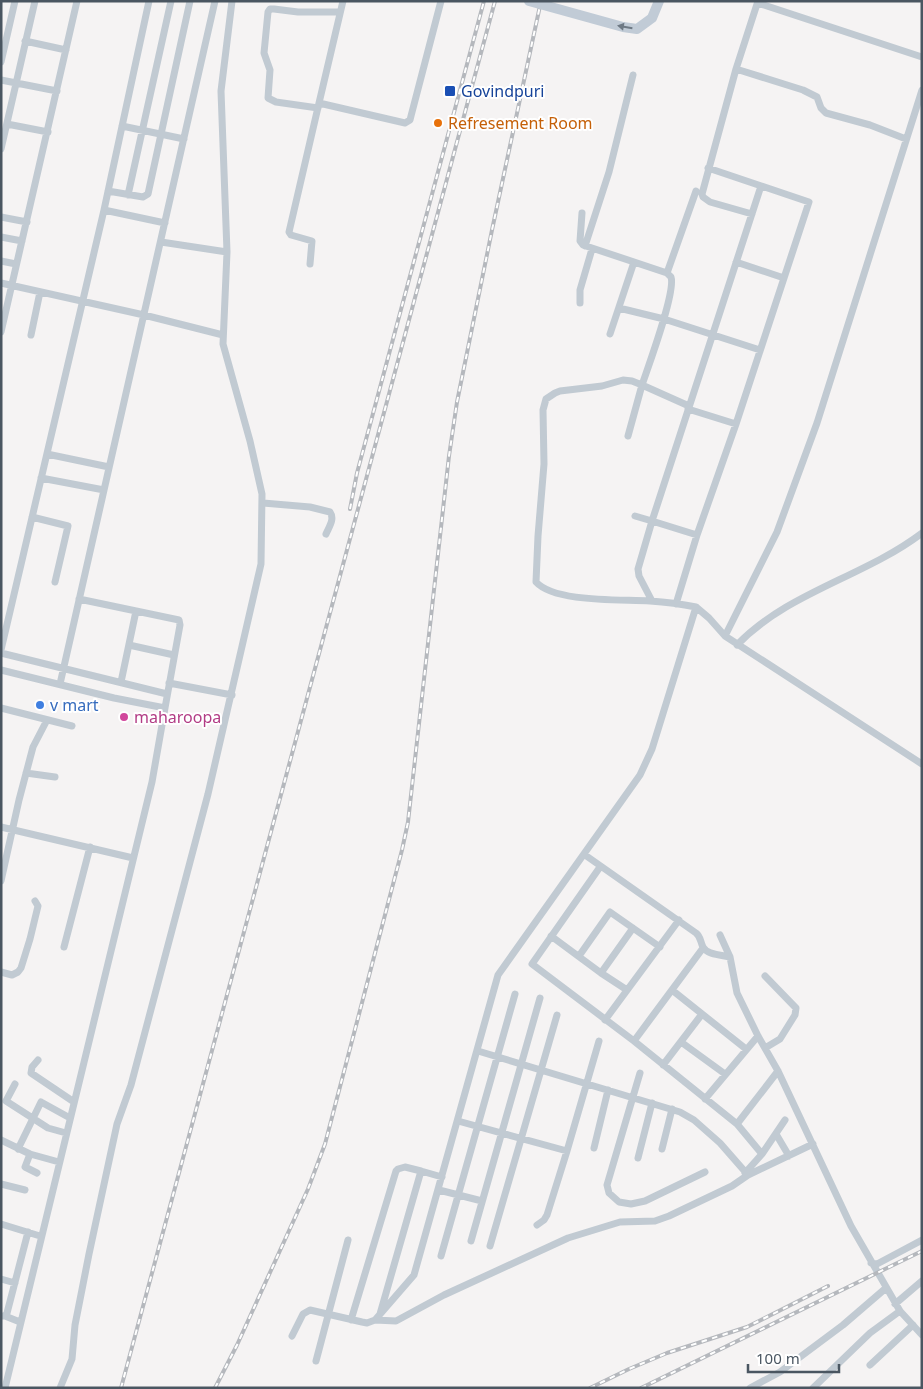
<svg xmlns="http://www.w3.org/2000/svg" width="923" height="1389" viewBox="0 0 923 1389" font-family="'Noto Sans',sans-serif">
  <rect width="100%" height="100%" fill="#f5f3f3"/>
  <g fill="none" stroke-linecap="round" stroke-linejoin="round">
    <path stroke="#c1cad2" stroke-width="7" d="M149 1 104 210 165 223
      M343 1 319 103 405 123 410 120 411 116 441 1
      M758 3 922 57
      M25 41 66 50
      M1 62 15 1
      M736 69 803 90 817 97 821 108 826 113 870 125 906 139
      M1 80 57 91
      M922 90 817 423 777 532 725 636 922 764
      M318 108 276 102 268 98 270 70 264 53 268 12 270 9H274L298 12H340
      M7 124 48 132
      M122 126 184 139
      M1 149 35 1
      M108 191 143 197 148 194 190 1
      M128 195 171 1
      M582 213 580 241 583 245 667 273 671 277C676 292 648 367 642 385L689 406
      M752 214 710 202 703 197 702 194 736 69 758 1
      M1 217 27 222
      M1 237 22 241
      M161 242 227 252
      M585 246 609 172 633 75
      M1 261 16 264
      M736 262 784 278
      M310 264 312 241 291 235 289 232 319 103
      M667 273 696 191
      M1 283 144 315 223 335
      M580 303V290L592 249
      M619 308 664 319 760 350
      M1 332 77 1
      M610 334 634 262
      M31 335 40 292
      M688 409 736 424
      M628 436 642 385 632 381 623 380 602 386 560 391 555 393 546 399 543 410 544 464 538 536 536 582C555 603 623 599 650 601 665 602 681 604 696 607
      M47 454 109 467
      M41 478 104 490
      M263 503 310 507 330 512C335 519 329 527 326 534
      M635 516 652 521 638 569 639 576 652 601
      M32 517 68 526 55 582
      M697 535 652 521 761 186
      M79 599 179 620 180 625 165 708
      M676 604 697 535 736 424 809 202 708 168
      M129 645 174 655
      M737 645C788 592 864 577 922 533
      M1 650 104 210
      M1 653 167 694
      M1 670 114 698 165 708 152 782 5 1388
      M121 682 136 611
      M169 683 232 695
      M60 684 215 1
      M1 708 72 726
      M26 773 55 777
      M1 827 133 858
      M585 855 696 933C701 937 700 941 703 947 707 955 722 955 730 957
      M600 867 532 964 634 1041 737 1124 762 1154
      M1 881 19 800 33 747 47 720
      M720 935 730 957 737 993 758 1036 778 1071 851 1226 900 1311 922 1335
      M551 936 601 973 633 928
      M64 947 90 847
      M579 956 610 912 660 947
      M1 972 12 975 18 972 21 968 30 939 38 906 35 901
      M601 973 627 990
      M765 976 796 1008 795 1015 780 1039 765 1048
      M672 990 746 1049
      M605 1020 679 920
      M634 1041 703 948
      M681 1042 725 1074
      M478 1051 680 1112 694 1120 720 1143 748 1175 813 1144
      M38 1060 32 1067 31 1073 74 1102
      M663 1065 702 1014
      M640 1073 607 1185 609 1193 619 1202 631 1204 645 1201 705 1172
      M15 1084 6 1101 48 1128 66 1133
      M705 1099 758 1036
      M458 1121 567 1151
      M737 1124 778 1071
      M776 1134 789 1156
      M1 1140 30 1154 59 1162
      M594 1148 608 1090
      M18 1149 41 1102 70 1118
      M662 1149 672 1109
      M30 1154 25 1167 37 1173
      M638 1158 652 1103
      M745 1173 762 1154 785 1120
      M1 1184 25 1190
      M439 1190 482 1201
      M1 1224 40 1236
      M537 1225 544 1220 547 1215 567 1151 599 1041
      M471 1241 540 998
      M490 1246 557 1015
      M441 1256 515 994
      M871 1263 877 1264 922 1240
      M1 1279 15 1283
      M895 1304 922 1281
      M380 1314 421 1171 442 1177
      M1 1316H5L7 1313 28 1232
      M5 1316 20 1322
      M351 1320 396 1171 398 1169 405 1167 421 1171
      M375 1320 396 1321 444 1295 568 1238 620 1222 655 1221 669 1216 732 1186 748 1175
      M292 1336 303 1314 310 1310 362 1322 367 1323 375 1320 414 1275 498 975 640 775 652 749 696 607 709 618 725 636
      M316 1361 348 1240
      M870 1365 913 1325
      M60 1388 72 1359 75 1325 89 1254 117 1124 131 1085 208 794 261 564 262 494 250 441 223 344 227 252 221 91 232 1
      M750 1388 780 1372 843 1325 886 1288
      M813 1388 870 1333 900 1311"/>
    <g stroke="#b5b8bd" stroke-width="4">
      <path id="rail" d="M350 509 357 473 484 1
        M121 1388 495 1
        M215 1388 237 1345 308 1189 325 1144 402 850 408 822 449 456 457 402 492 230 541 1
        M590 1388 629 1369 667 1353 747 1327 828 1286
        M641 1388 922 1251"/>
    </g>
    <use href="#rail" stroke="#fff" stroke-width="2" stroke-dasharray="5.5" stroke-linecap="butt"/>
    <path stroke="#c1cbd6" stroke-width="10" d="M529 1 623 27 637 29 652 18 659 1"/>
  </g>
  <defs><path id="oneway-solid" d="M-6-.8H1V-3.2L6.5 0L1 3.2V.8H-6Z" transform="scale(1.25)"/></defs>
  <use fill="#6e7984" href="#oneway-solid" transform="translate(625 27) rotate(-170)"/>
  <rect fill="#1a4fb4" stroke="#fff" stroke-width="2" x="444" y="85" width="12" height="12" rx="2.5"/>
  <circle fill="#e8710a" stroke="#fff" stroke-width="2" cx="438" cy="123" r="5"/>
  <circle fill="#3f7fe0" stroke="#fff" stroke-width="2" cx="40" cy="705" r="5"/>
  <circle fill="#d1479c" stroke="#fff" stroke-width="2" cx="124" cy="717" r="5"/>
  <g text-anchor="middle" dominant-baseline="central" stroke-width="4" stroke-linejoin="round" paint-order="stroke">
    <g font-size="16" fill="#164399" stroke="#fff" text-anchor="start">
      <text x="461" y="91">Govindpuri</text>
    </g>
    <g font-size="16" fill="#c56008" stroke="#fff" text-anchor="start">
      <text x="448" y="123">Refresement Room</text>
    </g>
    <g font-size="16" fill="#366cbe" stroke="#fff" text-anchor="start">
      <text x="50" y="705">v mart</text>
    </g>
    <g font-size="16" fill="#b23c85" stroke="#fff" text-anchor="start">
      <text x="134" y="717">maharoopa</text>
    </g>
  </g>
  <rect width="923" height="1389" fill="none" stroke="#4a5661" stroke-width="5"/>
  <path d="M748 1364v8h91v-8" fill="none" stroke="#4a5661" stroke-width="2.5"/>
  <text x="756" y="1364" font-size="15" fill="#4a5661" stroke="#ffffff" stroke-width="4" paint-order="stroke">100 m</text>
</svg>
